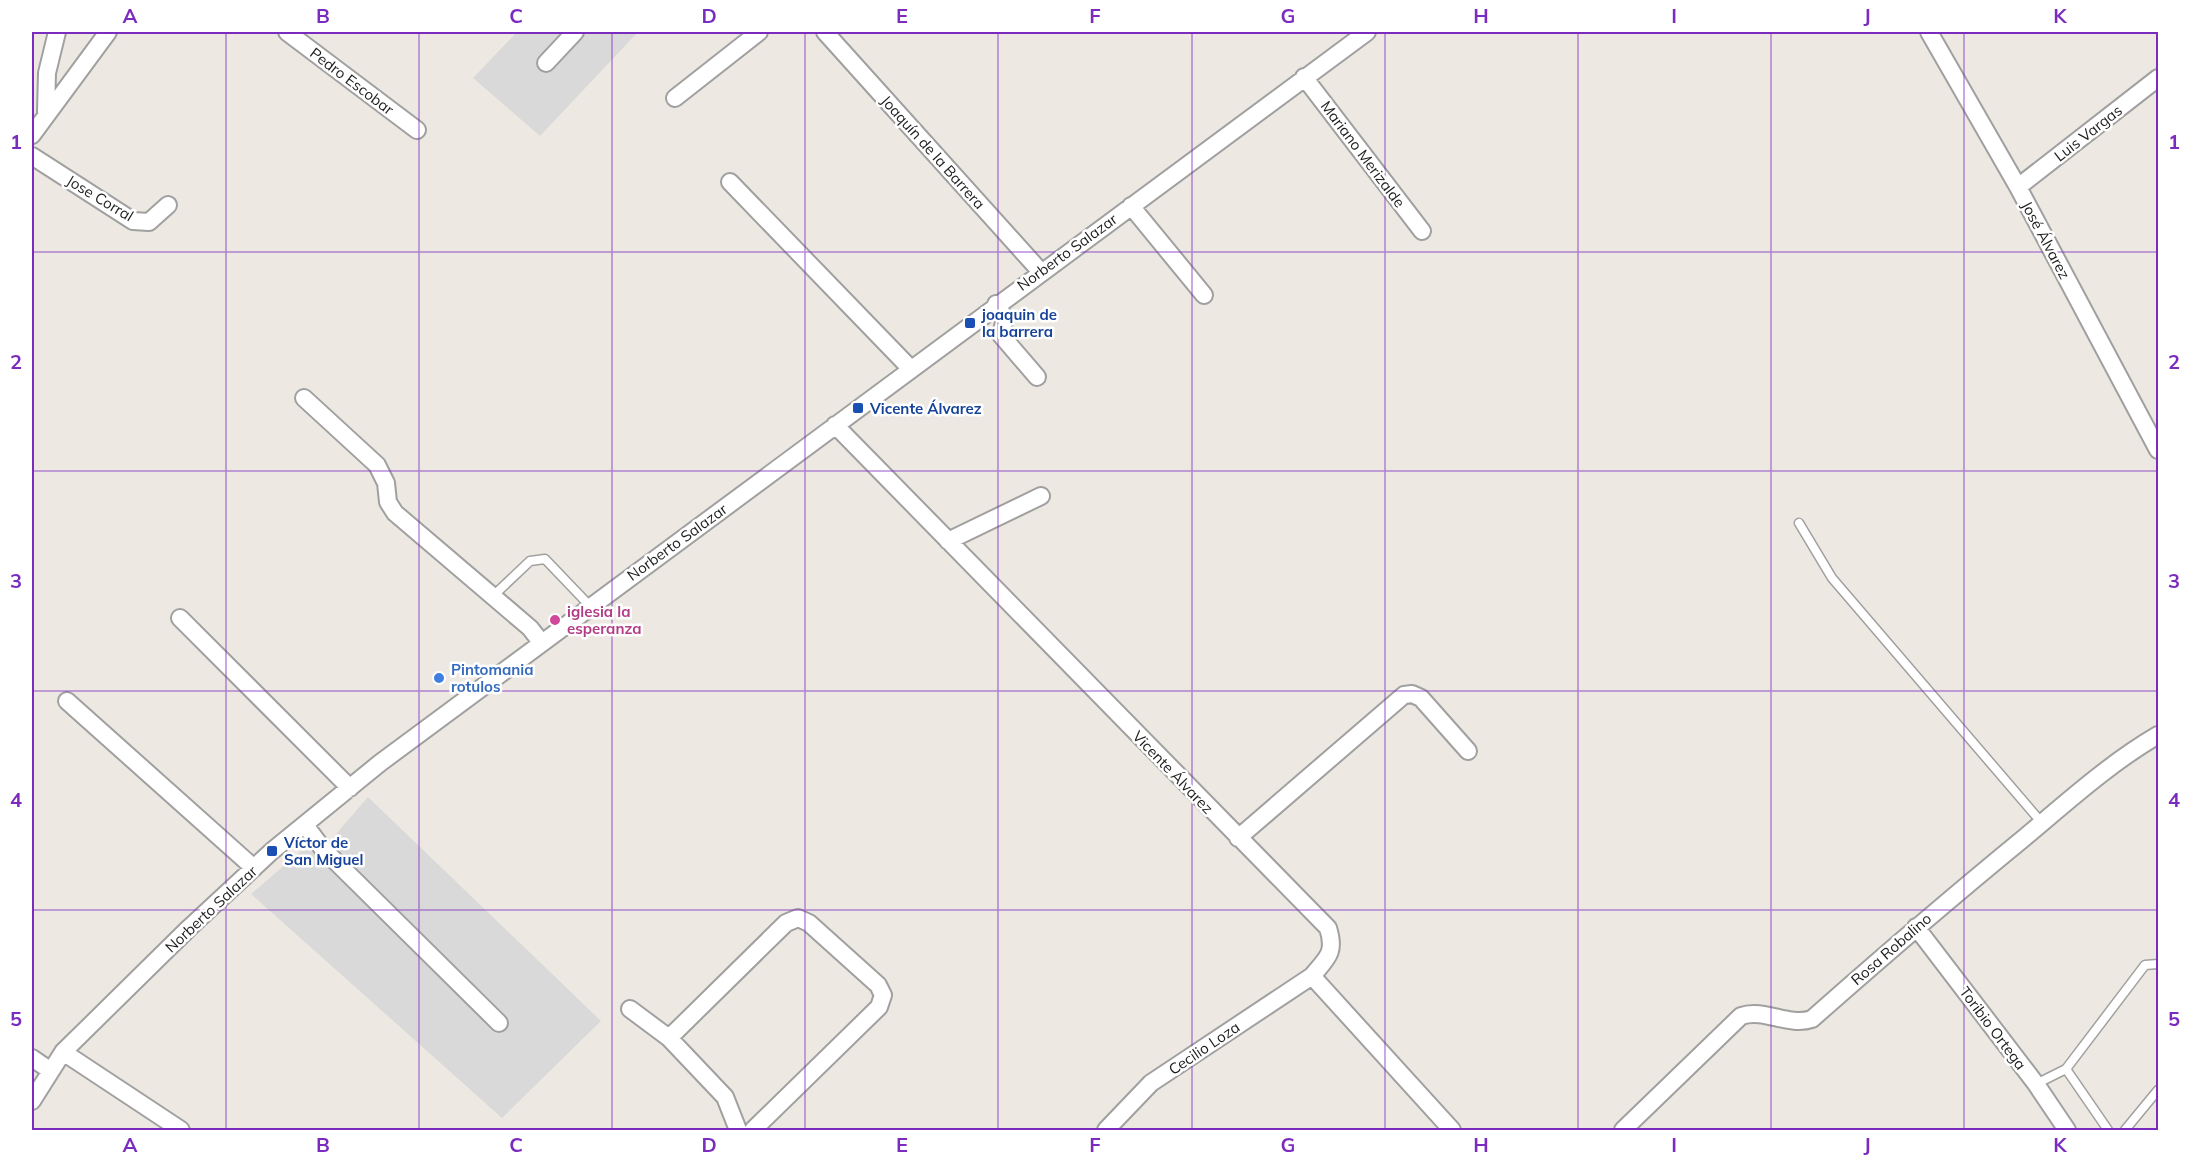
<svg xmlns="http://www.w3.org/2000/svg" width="2190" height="1162" viewBox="0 0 2190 1162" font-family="Mulish,sans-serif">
  <rect width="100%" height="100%" fill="#ede9e2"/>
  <path fill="#dad9d9" d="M517 32H638L540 136 473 78Z
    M368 797 601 1021 502 1118 251 894 301 851 323 849Z"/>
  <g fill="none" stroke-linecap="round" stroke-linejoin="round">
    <g stroke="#a0a0a0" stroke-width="11">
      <path id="lane" d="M1799 523 1832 578 2042 823
        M493 596 530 561 545 559 590 606
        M2066 1069 2145 965 2158 964
        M2036 1084 2066 1069 2108 1130
        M2125 1130 2158 1090"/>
    </g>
    <g stroke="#a0a0a0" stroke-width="20">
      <path id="street" d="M287 32 417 130
        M825 32 1041 272
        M1929 32 2018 187 2158 450
        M546 63 575 32
        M1304 77 1422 231
        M675 98 759 32
        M46 112 47 73 57 32
        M32 135 108 32
        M32 156 133 221 149 222 168 205
        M730 182 910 368
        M2018 187 2158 78
        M1131 206 1204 295
        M996 304 1005 318 1001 335 1037 377
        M304 398 377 465 386 483 388 502 395 513 530 628 541 642
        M835 425 1328 928C1336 953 1327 958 1312 976L1151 1083 1106 1130
        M948 541 1041 496
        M180 618 350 788
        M67 701 254 868
        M305 825 323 849 499 1023
        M1238 838 1404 695 1412 694 1421 698 1468 751
        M1916 927 2036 1084 2067 1130
        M1312 976 1452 1130
        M630 1009 669 1038 725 1097 738 1130
        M669 1038 786 923 798 918 809 923 878 985 883 995 879 1007 753 1130
        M63 1052 181 1130
        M32 1058 51 1071
        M32 1101 63 1052 189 928 272 851 380 763 1367 32
        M1623 1130 1741 1016C1765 1008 1788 1027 1812 1019 1881 958 1952 897 2024 838 2067 802 2110 763 2158 735"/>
    </g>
    <use href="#lane" stroke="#fff" stroke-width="8"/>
    <use href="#street" stroke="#fff" stroke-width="16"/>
  </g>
  <path fill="none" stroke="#7b2cbf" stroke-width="1.5" stroke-opacity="0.55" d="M226 32V1130M419 32V1130M612 32V1130M805 32V1130M998 32V1130M1192 32V1130M1385 32V1130M1578 32V1130M1771 32V1130M1964 32V1130M32 252H2158M32 471H2158M32 691H2158M32 910H2158"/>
  <g fill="#1a4fb4" stroke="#fff" stroke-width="2">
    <rect x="964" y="317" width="12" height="12" rx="3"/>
    <rect x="852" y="402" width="12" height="12" rx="3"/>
    <rect x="266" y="845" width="12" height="12" rx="3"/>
  </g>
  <circle fill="#d1479c" stroke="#fff" stroke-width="2" cx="555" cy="620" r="6"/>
  <circle fill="#3f7fe0" stroke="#fff" stroke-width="2" cx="439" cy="678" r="6"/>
  <g text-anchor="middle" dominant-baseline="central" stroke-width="5" stroke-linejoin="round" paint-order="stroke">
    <g font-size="15" fill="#1c1c1c" stroke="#fff">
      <text transform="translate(352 81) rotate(37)">Pedro Escobar</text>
      <text transform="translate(2088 133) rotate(-38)">Luis Vargas</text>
      <text transform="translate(933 152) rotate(48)">Joaquín de la Barrera</text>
      <text transform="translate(1363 154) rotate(53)">Mariano Merizalde</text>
      <text transform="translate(100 198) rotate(31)">Jose Corral</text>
      <text transform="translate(2046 240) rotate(62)">José Álvarez</text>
      <text transform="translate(1067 252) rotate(-36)">Norberto Salazar</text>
      <text transform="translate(677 542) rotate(-36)">Norberto Salazar</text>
      <text transform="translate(1173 772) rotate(46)">Vicente Álvarez</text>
      <text transform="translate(211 909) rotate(-43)">Norberto Salazar</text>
      <text transform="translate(1891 949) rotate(-41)">Rosa Robalino</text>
      <text transform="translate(1993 1028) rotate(53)">Toribio Ortega</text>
      <text transform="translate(1204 1048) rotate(-34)">Cecilio Loza</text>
    </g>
    <g font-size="15" font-weight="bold" fill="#164399" stroke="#fff" text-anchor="start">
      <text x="982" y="314">joaquin de<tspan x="982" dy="17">la barrera</tspan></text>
      <text x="870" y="408">Vicente Álvarez</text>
      <text x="284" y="842">Víctor de<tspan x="284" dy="17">San Miguel</tspan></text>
    </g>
    <g font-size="15" font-weight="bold" fill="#b23c85" stroke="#fff" text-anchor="start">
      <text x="567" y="611">iglesia la<tspan x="567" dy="17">esperanza</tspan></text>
    </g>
    <g font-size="15" font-weight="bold" fill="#366cbe" stroke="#fff" text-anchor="start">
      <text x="451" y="669">Pintomania<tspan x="451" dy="17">rotulos</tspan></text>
    </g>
  </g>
  <rect width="2190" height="1162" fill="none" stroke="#ffffff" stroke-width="66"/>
  <rect x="33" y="33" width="2124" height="1096" fill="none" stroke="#7b2cbf" stroke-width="2"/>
  <g font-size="20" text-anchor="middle" font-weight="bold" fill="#7b2cbf">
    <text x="130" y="23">A</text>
    <text x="323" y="23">B</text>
    <text x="516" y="23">C</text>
    <text x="709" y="23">D</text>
    <text x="902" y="23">E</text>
    <text x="1095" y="23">F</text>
    <text x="1288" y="23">G</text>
    <text x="1481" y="23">H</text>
    <text x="1674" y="23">I</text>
    <text x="1867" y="23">J</text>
    <text x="2060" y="23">K</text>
    <text x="16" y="149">1</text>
    <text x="2174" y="149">1</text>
    <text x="16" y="369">2</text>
    <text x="2174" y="369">2</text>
    <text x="16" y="588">3</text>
    <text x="2174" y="588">3</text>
    <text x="16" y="807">4</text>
    <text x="2174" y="807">4</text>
    <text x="16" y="1026">5</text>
    <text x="2174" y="1026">5</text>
    <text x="130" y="1152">A</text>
    <text x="323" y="1152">B</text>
    <text x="516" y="1152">C</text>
    <text x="709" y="1152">D</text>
    <text x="902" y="1152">E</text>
    <text x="1095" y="1152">F</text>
    <text x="1288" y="1152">G</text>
    <text x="1481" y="1152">H</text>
    <text x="1674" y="1152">I</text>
    <text x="1867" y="1152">J</text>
    <text x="2060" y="1152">K</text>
  </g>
</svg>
